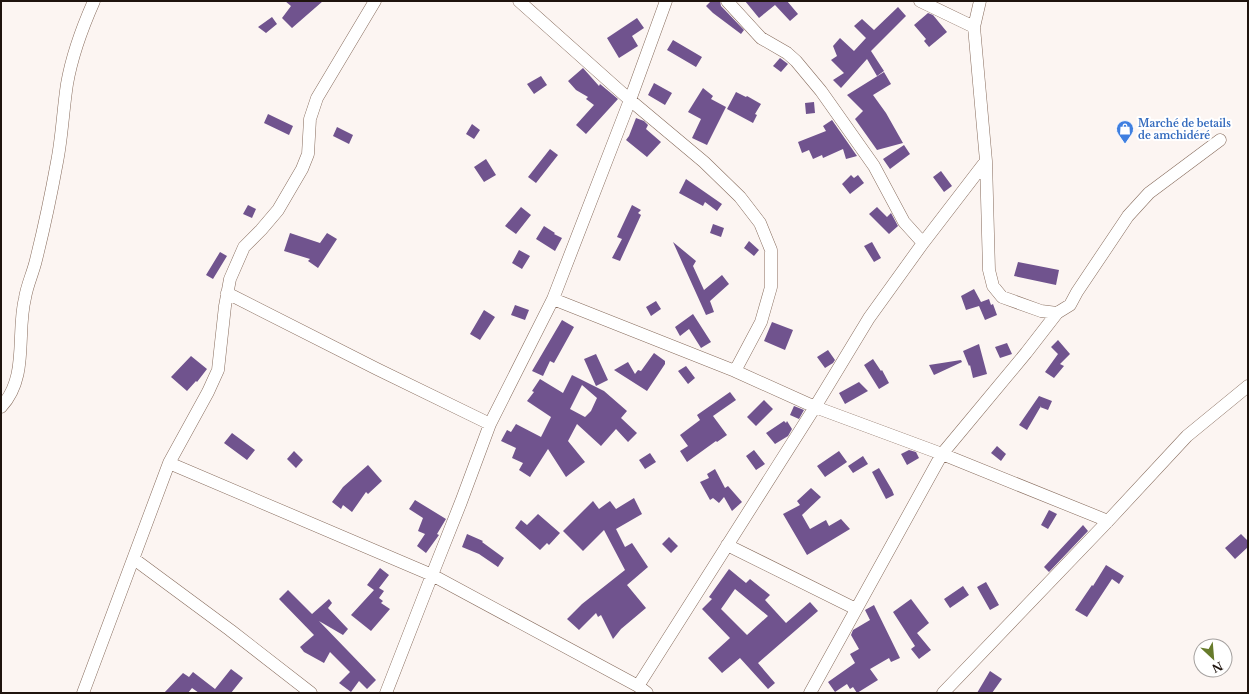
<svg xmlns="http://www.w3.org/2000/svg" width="1249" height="694" viewBox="0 0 1249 694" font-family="'Libre Baskerville',serif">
  <rect width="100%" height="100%" fill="#fcf5f2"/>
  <path fill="#70538e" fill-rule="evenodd" d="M285 1H323L292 28 282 18 291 6Z
    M711 1H720L721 6 744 30 741 34 713 13 706 6Z
    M745 1H787L798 14 790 21 775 5 759 18Z
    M898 7 906 16 871 51 884 71 877 76 867 59 841 88 833 80 844 73 831 60 837 56 833 46 840 38 854 51 866 38 854 26 862 19 874 30Z
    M928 13 933 15 947 32 929 47 924 41 926 39 914 25Z
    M272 17 277 24 266 33 258 27Z
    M637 18 644 28 632 36 638 46 619 58 607 38Z
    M673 40 702 57 696 67 667 50Z
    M780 58 788 64 781 72 773 66Z
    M583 68 599 86 600 84 618 99 586 134 576 125 594 105 586 99 588 97 576 90 568 81Z
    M884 72 891 84 873 95 886 113 903 143 877 150 855 119 863 111 847 95Z
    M541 76 547 85 534 94 527 84Z
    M654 83 672 93 665 105 648 95Z
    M703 88 713 96 711 99 726 107 707 145 692 138 701 119 688 112Z
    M736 92 746 97 747 96 761 104 755 114 757 115 753 123 727 109Z
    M814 102 815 113 806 114 805 103Z
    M268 114 293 126 289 135 264 123Z
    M636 118 644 121 648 125 646 129 661 142 647 157 626 140 629 136Z
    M832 120 857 156 846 159 843 149 823 158 822 155 813 159 809 150 802 153 798 142 826 131 823 126Z
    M472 124 480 130 474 139 466 134Z
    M337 127 353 135 349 144 333 136Z
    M904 145 910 154 890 169 883 159Z
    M550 149 558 155 536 183 528 177Z
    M486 159 496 175 484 182 474 167Z
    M941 171 952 186 944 192 933 177Z
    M851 175 854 178 858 175 864 183 850 194 842 184Z
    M686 179 722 204 717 211 705 202 703 206 679 193Z
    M248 205 256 209 252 218 243 214Z
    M632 205 641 210 638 213 641 215 620 261 612 258 622 239 617 237Z
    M521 207 531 215 516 234 505 226Z
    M877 207 887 217 891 213 898 226 889 234 869 214Z
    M713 224 724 228 721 237 710 233Z
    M544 226 555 233 554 234 562 238 555 251 536 239Z
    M290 233 320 243 327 233 337 239 318 268 308 261 310 259 284 251Z
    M749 241 759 250 754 256 744 248Z
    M673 242 696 261 693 266 704 290 722 275 729 284 710 301 714 312 706 315Z
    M872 242 881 258 874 262 864 246Z
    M519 250 530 256 522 269 512 263Z
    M220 252 227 256 213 279 206 275Z
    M1018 262 1059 270 1056 285 1014 276Z
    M974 289 981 302 989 299 991 305 993 304 997 315 985 320 979 306 966 310 961 296Z
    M656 301 661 309 651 316 646 307Z
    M515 305 529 310 525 320 511 315Z
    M484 310 495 317 480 340 470 334Z
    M693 314 711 342 701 348 689 329 680 336 675 327Z
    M562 320 574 327 554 363 550 361 543 376 532 371Z
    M772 322 793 330 785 350 764 341Z
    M1058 340 1070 354 1060 364 1064 366 1054 378 1045 372 1058 354 1051 347Z
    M1007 343 1012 354 1000 358 995 347Z
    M979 344 987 374 973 378 970 365 969 366 963 351Z
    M828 350 835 360 833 363 825 368 817 357Z
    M654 353 665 361V364L647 391 614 370 628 362 635 374 638 370 641 371Z
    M596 354 608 380 596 386 584 359Z
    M191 356 207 369 197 382 196 381 187 391 171 377Z
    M873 359 881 371 882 370 889 383 879 389 864 365Z
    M961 360 962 362 934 375 929 365Z
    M686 366 695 378 688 384 678 371Z
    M572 375 604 391 627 411 621 418 637 433 628 442 616 429 601 446 577 424 568 441 585 462 566 477 548 449 530 477 519 470 523 463 512 458 516 448 501 441 507 430 511 432 516 424 541 437 551 417 527 401 534 392 532 391 540 379 563 393ZM582 385 597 398 591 411 585 417 570 409Z
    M859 382 868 391 845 404 839 393Z
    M730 392 736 400 713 416 727 435 717 442 716 441 687 462 680 451 688 446 680 435 700 420 697 415Z
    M1039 396 1052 401 1048 410 1040 407 1041 406 1027 430 1019 425Z
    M764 400 773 409 756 426 747 417Z
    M794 406 804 410 799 419 790 415Z
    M784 421 786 423 787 421 792 429 788 436 775 444 766 433Z
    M232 433 255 450 247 460 224 443Z
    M997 446 1006 454 1001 461 991 453Z
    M754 450 765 464 756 470 746 456Z
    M909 450 916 452 919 458 907 465 901 454Z
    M294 451 303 460 296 468 287 459Z
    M839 451 847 462 825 477 817 466Z
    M650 453 656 462 645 469 639 460Z
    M863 456 868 464 853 473 848 466Z
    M368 465 382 481 368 494 366 492 352 512 343 505 341 509 332 502 343 487Z
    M879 468 892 490 894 495 886 499 872 472Z
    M715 469 725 488 728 486 742 502 732 511 724 497 719 503 713 498 710 500 700 482 709 478 707 474Z
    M811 488 821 497 802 515 810 529 826 520 829 526 841 519 850 529 807 555 783 514 800 505 797 501Z
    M634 498 642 514 616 529 625 547 632 543 648 567 627 585 646 608 621 629 613 639 601 615 598 617 596 613 579 630 567 619 582 604 625 570 604 530 583 551 563 531 593 501 599 509 610 501 616 509Z
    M415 500 446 519 437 534 439 535 426 553 417 546 425 534 418 531 423 518 409 509Z
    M1049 510 1057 514 1048 529 1041 525Z
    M538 514 560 533 549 545 547 543 540 550 515 528 521 520 527 525Z
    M1083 525 1088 531 1049 572 1044 567Z
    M467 534 483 541 482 542 504 558 498 567 479 554 462 547Z
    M1241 534 1248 541V547L1235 559 1225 548Z
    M669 537 678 546 671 553 662 544Z
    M1106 565 1124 576 1119 584 1112 579 1087 617 1075 610 1092 585 1093 586Z
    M380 568 389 575 379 588 384 591 379 598 383 601 381 603 390 609 371 631 351 615 374 590 367 585Z
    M729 569 746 583 750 579 770 595 765 600 786 623 810 602 818 611 758 663 775 683 768 689 740 658 722 673 708 658 730 638 702 609 712 599 709 597ZM735 589 768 616 747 635 721 609Z
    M986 582 999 605 990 610 977 587Z
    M963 586 969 595 950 608 944 599Z
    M288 590 312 614 329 599 332 603 328 608 348 629 343 635 319 621 376 680 367 689 359 681 351 692 339 683 350 672 330 652 324 663 304 652 300 647 314 635 279 599Z
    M911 599 929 623 917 633 931 650 919 659 911 649 915 646 893 612Z
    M874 605 900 658 891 662 889 658 870 669 878 680 857 693 853 687 850 689 847 684 835 692 828 682 855 663 850 654 859 649 851 635 853 630 870 620 865 610Z
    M231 669 243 678 231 693H199L192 688 188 693H164L183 673 189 677 193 672 215 689Z
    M990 671 1002 679 992 693H977Z"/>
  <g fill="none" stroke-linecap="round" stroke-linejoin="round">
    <g stroke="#876c5d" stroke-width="13">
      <path id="minor" d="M666 1 630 100 704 162 740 197 760 223 771 250V287L761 322 735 371
        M727 1 761 38 787 53 796 61 821 91 874 166 904 222 923 243
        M920 1 974 27
        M227 293 377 369 490 424
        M553 299 735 371 815 407 942 454 1108 521
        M1057 313 1070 305 1077 292 1128 216 1149 193 1220 140
        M1 407C29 377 16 334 25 298 27 285 33 273 36 260 44 228 51 195 57 162 62 137 63 110 67 84 72 55 82 28 94 1
        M169 463 432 575 638 686 647 693
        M727 545 856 609
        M134 559 230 630 311 693
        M638 686 815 407 869 318 923 243 986 161
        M83 693 169 463 208 392 218 370 225 306 230 279 244 247 261 230 278 210 302 169 308 154 310 119 317 98 375 1
        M386 693 432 575 461 502 490 424 553 299 630 100 519 1
        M810 693 942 454 1026 353 1057 313 1041 311 1002 297 993 286 989 270 986 161 974 27 980 1
        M943 693 1108 521 1187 436 1248 386"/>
    </g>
    <use href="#minor" stroke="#fff" stroke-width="12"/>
  </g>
  <defs>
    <g id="shop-pin" transform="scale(0.9)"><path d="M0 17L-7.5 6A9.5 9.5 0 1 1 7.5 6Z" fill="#3f7fe0" stroke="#fff"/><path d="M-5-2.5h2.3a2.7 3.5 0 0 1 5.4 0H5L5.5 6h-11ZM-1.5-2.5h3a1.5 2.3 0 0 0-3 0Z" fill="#fff"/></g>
  </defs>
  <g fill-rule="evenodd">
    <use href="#shop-pin" x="1125" y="129"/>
  </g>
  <g text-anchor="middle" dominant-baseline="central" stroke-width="4" stroke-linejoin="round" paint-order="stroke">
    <g font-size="10" font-weight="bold" fill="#366cbe" stroke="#fff" text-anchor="start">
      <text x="1138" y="123">Marché de betails<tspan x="1138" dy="12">de amchidéré</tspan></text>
    </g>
  </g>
  <rect width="1249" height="694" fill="none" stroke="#1f140e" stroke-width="4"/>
  <g transform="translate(1213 658) rotate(154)"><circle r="19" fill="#ffffff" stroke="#a5a19f"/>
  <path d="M0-3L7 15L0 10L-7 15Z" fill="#677b2b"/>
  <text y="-6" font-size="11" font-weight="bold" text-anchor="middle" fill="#1f140e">N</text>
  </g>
</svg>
